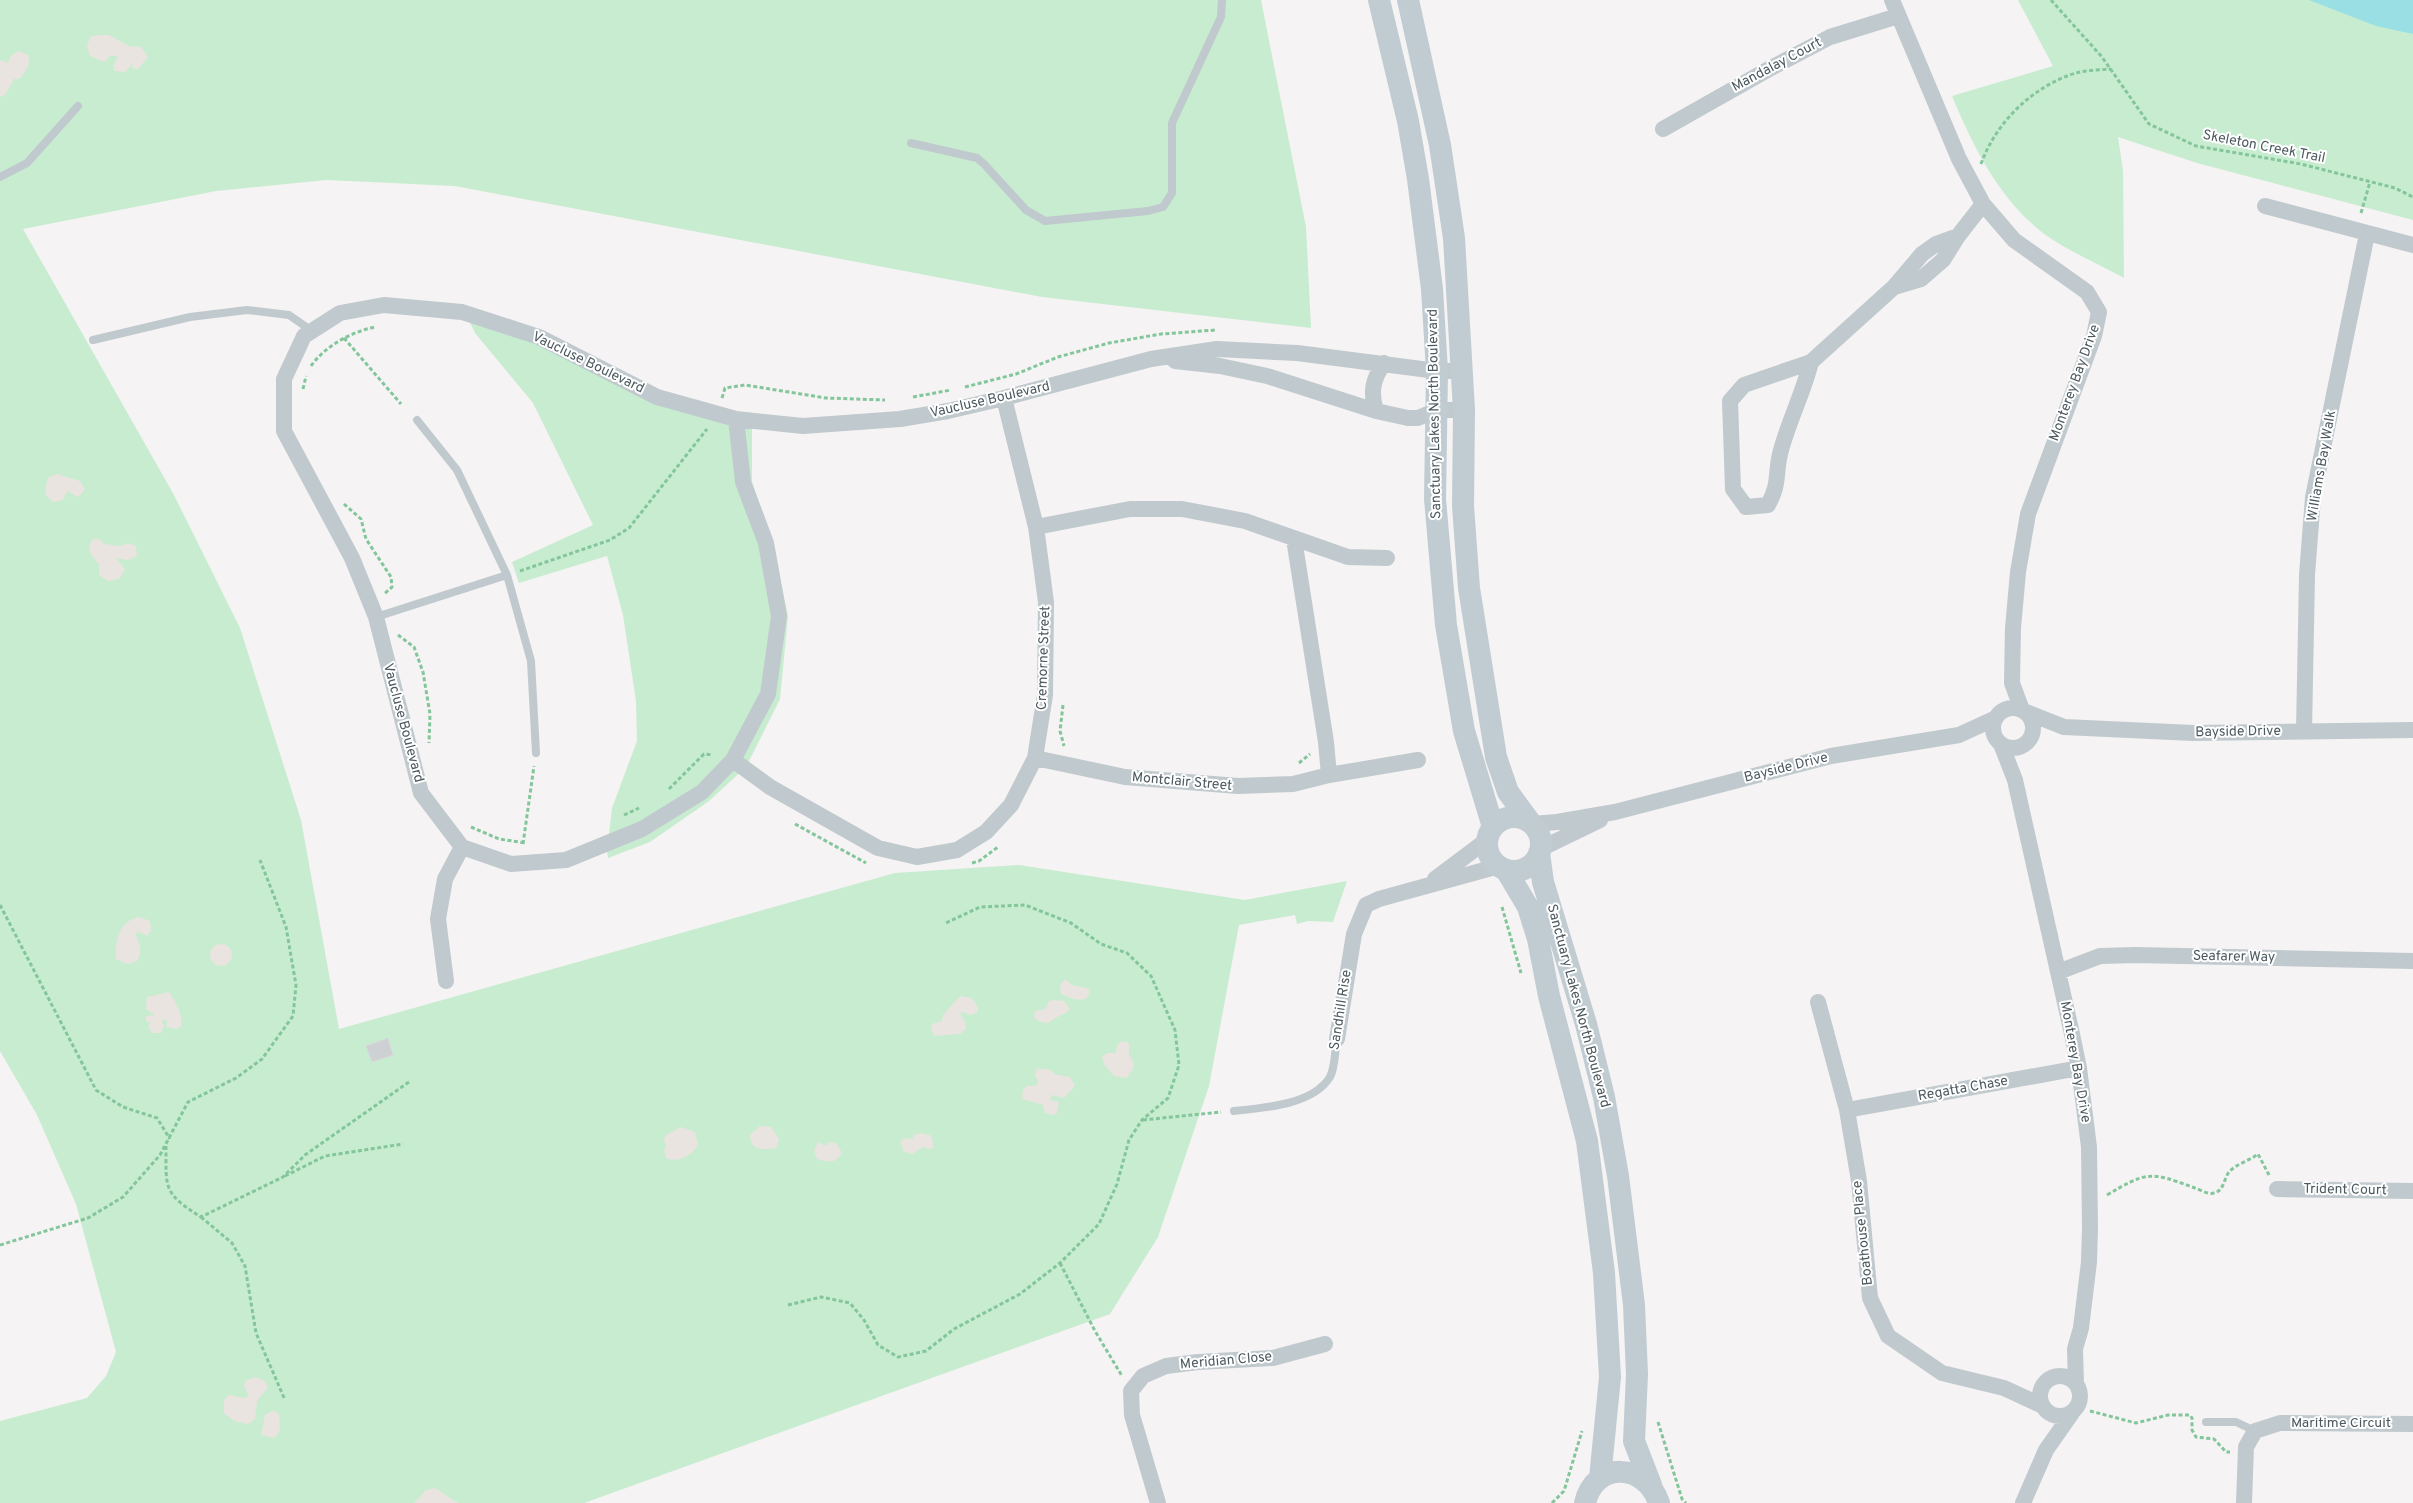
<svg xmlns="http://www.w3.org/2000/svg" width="2413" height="1503" viewBox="0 0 2413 1503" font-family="Overpass,sans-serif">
  <rect width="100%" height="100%" fill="#f5f3f3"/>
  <path fill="#c8ecd0" d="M0 0H1261L1306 227 1311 328 1042 297 455 186 326 180 216 191 23 229 174 495 240 628 301 820 339 1029 895 873 1019 865 1245 900 1347 881 1333 922 1308 921 1297 924 1295 915 1239 925 1209 1086 1158 1237 1110 1314 584 1503H0V1421L87 1398 106 1376 116 1352 76 1204 37 1115 0 1051Z
    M2018 0H2413V220L2197 163 2118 137 2123 171 2124 278C2099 264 2059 247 2038 229 1997 195 1972 144 1952 96L2053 66Z
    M468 318 539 337 657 397 752 423V482L772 540 788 616 780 699 746 767 709 801 650 842 608 858 607 851 612 808 637 741 636 701 623 615 607 556 519 583 512 562 593 525 533 403 475 333Z"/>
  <path fill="#e9e4df" d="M98 35H109L129 46 141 47 148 57 138 69 132 68 133 63 125 72 115 71 113 66 118 56H110L104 62 90 56 87 46 90 37Z
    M18 51 28 55C31 66 26 71 19 79H14L5 95 0 97V60L8 63 11 56Z
    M57 474 80 481 85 490 78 497 67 491 63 500 53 502 45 494 46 484 49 477Z
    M93 539H100L104 544 120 546 128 543 136 546 137 556 128 560 116 558 125 569 119 579 108 581 99 575V564C92 556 85 550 93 539Z
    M139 917 150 921 151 930 147 936 139 932 135 934C140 944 143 951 137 961L128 964 116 959C115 940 119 921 139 917Z
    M210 955a11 11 0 1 1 22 0a11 11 0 1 1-22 0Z
    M1065 979 1072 985 1090 989C1089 1006 1072 999 1061 994L1060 985Z
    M169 992C176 1003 183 1013 181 1026L176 1029 166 1027 167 1021 163 1019 162 1022 164 1025 161 1033H152L148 1026 151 1023 146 1021V1016L155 1015 146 1009 147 997Z
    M960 996 972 998 978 1007V1012L971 1015 962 1012 960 1014 965 1022 966 1029 960 1034 934 1036 931 1028 932 1024 942 1021 943 1015Z
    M1055 1000 1064 1001 1070 1009C1064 1016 1055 1016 1049 1023L1041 1022 1034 1018 1035 1011 1045 1009 1049 1001Z
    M1122 1041 1129 1043V1056L1132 1059 1134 1067 1127 1078 1114 1076 1104 1064 1102 1057 1107 1053H1116L1117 1045Z
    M1037 1068 1051 1070 1054 1074 1070 1077 1075 1086 1064 1098 1052 1095 1050 1100 1059 1102 1057 1113 1053 1115 1045 1113 1043 1105 1022 1099 1023 1089 1027 1086H1036L1038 1081 1035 1076Z
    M760 1126 771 1127 779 1139 776 1148C763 1150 750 1151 750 1135Z
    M681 1127 695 1132 698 1145C691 1156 680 1162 667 1159L664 1151 666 1147 664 1140 666 1135Z
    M920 1133 930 1135 933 1141V1148L930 1149 923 1147 912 1154 904 1152 900 1142 904 1138 912 1139 914 1135Z
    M818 1142 826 1146 829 1142 836 1143 842 1153C835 1164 829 1162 817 1159L814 1151Z
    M255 1377 265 1381 268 1387 257 1401 255 1419 248 1424 234 1421 224 1413V1400L228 1395 244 1398 249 1396 244 1387 245 1381Z
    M273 1410 279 1414 280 1431 274 1438 261 1435 265 1415Z
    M435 1488 458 1503H414L426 1490Z"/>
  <path fill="#9adfe4" d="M2309 0H2413V34L2376 26Z"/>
  <path fill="#cdd1d4" stroke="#d8dadd" d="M388 1038 393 1055 372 1062 366 1046Z"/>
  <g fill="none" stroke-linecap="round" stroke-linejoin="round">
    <path stroke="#83c69b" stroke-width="3" stroke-dasharray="4 2.5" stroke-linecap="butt" d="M2051 0 2102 57 2149 124 2196 146 2301 164 2395 188 2413 197
      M1981 164C1996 122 2033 86 2076 73 2086 70 2100 70 2111 69
      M2361 213 2370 182
      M344 338 401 404
      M311 366C325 346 351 332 375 327
      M965 387 1016 374 1058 357 1109 343 1161 334 1216 330
      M303 389 306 376
      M913 397 951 390
      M722 398 725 388 745 385 826 398 885 400
      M344 504 361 519 366 539 391 577 392 587 384 594
      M520 571 610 540 629 528 707 429
      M398 635 414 647 423 672 430 714 429 743
      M1063 705 1060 731 1064 746
      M1299 763 1310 754
      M669 789 704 754 713 755
      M624 815 639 808
      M795 824 866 863
      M471 827 499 839 526 843
      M523 844 534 766
      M972 863 979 861 998 847
      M0 905 96 1090 123 1107 157 1118 170 1139
      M1502 907 1521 973
      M1143 1120 1221 1112
      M166 1146C166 1189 163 1193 201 1217L283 1177 305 1155 409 1082
      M285 1176 325 1156 403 1144
      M2107 1195C2146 1172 2150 1171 2192 1187 2199 1189 2208 1195 2214 1193 2224 1191 2224 1178 2229 1172 2236 1164 2249 1161 2258 1154L2269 1175
      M201 1217 232 1243 245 1266 256 1333 285 1400
      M0 1245 88 1218 123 1197 160 1155 188 1102 236 1078 262 1059 293 1016 296 985 286 927 260 860
      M1060 1263 1095 1331 1122 1376
      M788 1305 821 1297 850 1303 864 1320 878 1345 898 1357 926 1351 954 1329 1020 1294 1060 1263 1099 1224 1117 1184 1129 1140 1142 1120 1168 1098 1179 1065 1175 1030 1151 976 1127 953 1101 944 1071 923 1025 905 980 907 946 923
      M2090 1411 2136 1423 2168 1415H2190L2192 1418V1430L2196 1437 2214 1439 2226 1452H2230
      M1658 1422 1682 1499 1686 1503
      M1552 1503 1564 1491 1582 1431"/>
    <path stroke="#c0c9cd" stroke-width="8" d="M911 143 977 158 984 164 1026 210 1045 221 1148 211 1163 207 1172 193V123L1221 17 1222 0
      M0 177 27 163 78 106
      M93 340 190 317 247 310 289 315 312 331
      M417 420 457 470 507 575 531 661 536 753
      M376 617 507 575
      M1234 1111C1263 1108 1313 1105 1330 1077 1335 1068 1335 1050 1337 1039
      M2206 1422H2236L2255 1431"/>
    <path stroke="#c0c9cd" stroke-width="16" d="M1892 0 1959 159 1983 204 2014 240 2087 292 2099 312 2094 336 2028 514 2018 572 2013 628 2012 683 2022 710
      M1663 129 1769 69 1830 37 1898 16
      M2265 206 2413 245
      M1894 287 1921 279 1943 260 1958 236 1983 204
      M1175 361 1220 366 1267 376 1376 411 1408 418H1418L1437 410H1464
      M1811 362C1803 394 1788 422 1780 454 1775 475 1780 483 1768 505L1746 507 1733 489 1730 401 1744 385 1811 362 1894 287 1922 254 1936 244 1958 236
      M1376 411C1370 391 1373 379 1384 363
      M736 419 743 482 766 543 779 616 768 694 733 760 702 792 642 829 566 860 511 864 462 847 421 793 376 617 352 558 284 431V379L304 336 340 313 384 305 462 312 539 337 657 397 736 419 803 426 900 419 948 411 1004 398 1151 359 1217 349 1297 353 1437 371H1462
      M1036 527 1130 509H1182L1245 521 1348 557 1387 558
      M1294 539 1326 742 1329 775
      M1993 728a20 20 0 1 1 40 0a20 20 0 1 1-40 0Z
      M2026 712 2064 727 2193 733 2413 730
      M2304 731 2307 575 2313 497 2367 234
      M2001 744 2015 780 2072 1034 2079 1068 2089 1147 2090 1228 2089 1262 2081 1328 2075 1349 2076 1384
      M1035 758 1125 777 1238 786 1293 784 1329 775 1418 760
      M733 760 770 787 878 848 917 857 957 850 986 832 1011 805 1035 758 1045 695 1046 602 1036 527 1004 398
      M1532 824 1557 822 1615 812 1831 756 1959 735 1996 718
      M1540 849 1600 820
      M1435 879 1487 840
      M2058 972 2100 956 2136 955 2413 961
      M446 981 438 919 445 879 462 847
      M1818 1002 1847 1110 1859 1181 1870 1298 1888 1336 1942 1373 2004 1388 2043 1406
      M1337 1039 1354 934 1366 905 1379 899 1499 866
      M1847 1110 2079 1068
      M2277 1189 2413 1191
      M2040 1396a20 20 0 1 1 40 0a20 20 0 1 1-40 0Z
      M1158 1503 1132 1415 1131 1391 1143 1376 1166 1366 1198 1362 1273 1358 1325 1344
      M2023 1503 2046 1450 2072 1413
      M2244 1503 2246 1447 2255 1431 2280 1423 2413 1424"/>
    <path stroke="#c1ccd2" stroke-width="22" d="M1379 0 1408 121 1418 179 1432 289 1437 371 1435 499 1446 625 1464 731 1493 827
      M1408 0 1440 145 1454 238 1464 410 1463 506 1469 588 1496 757 1508 792 1530 822
      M1487 844a27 27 0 1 1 54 0a27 27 0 1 1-54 0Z
      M1539 853 1543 882 1586 1024 1604 1097 1618 1176 1634 1305 1637 1374 1634 1441 1651 1485
      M1506 870 1528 907 1538 939 1549 996 1587 1141 1604 1273 1610 1377 1600 1478
      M1585 1503C1595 1460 1646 1463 1659 1503"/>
  </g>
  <g text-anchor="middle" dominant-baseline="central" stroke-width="4" stroke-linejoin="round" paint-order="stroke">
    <g font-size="14" fill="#4c595e" stroke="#fff">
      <text transform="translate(1777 65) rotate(-28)">Mandalay Court</text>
      <text transform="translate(2264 147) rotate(11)">Skeleton Creek Trail</text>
      <text transform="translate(588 363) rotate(26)">Vaucluse Boulevard</text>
      <text transform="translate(2075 383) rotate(-70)">Monterey Bay Drive</text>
      <text transform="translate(990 400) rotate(-13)">Vaucluse Boulevard</text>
      <text transform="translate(1435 414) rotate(-91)">Sanctuary Lakes North Boulevard</text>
      <text transform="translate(2322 466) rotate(-80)">Williams Bay Walk</text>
      <text transform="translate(1044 658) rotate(-88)">Cremorne Street</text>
      <text transform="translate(403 723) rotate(75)">Vaucluse Boulevard</text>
      <text transform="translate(2238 732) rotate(-1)">Bayside Drive</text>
      <text transform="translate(1786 768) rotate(-14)">Bayside Drive</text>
      <text transform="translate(1182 782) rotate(5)">Montclair Street</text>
      <text transform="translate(2234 957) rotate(1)">Seafarer Way</text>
      <text transform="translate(1578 1006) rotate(75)">Sanctuary Lakes North Boulevard</text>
      <text transform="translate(1341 1010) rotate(-81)">Sandhill Rise</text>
      <text transform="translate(2075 1062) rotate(80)">Monterey Bay Drive</text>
      <text transform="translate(1963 1089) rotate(-10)">Regatta Chase</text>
      <text transform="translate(2345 1190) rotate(1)">Trident Court</text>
      <text transform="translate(1863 1233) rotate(-96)">Boathouse Place</text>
      <text transform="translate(1226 1361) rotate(-5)">Meridian Close</text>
      <text x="2341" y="1423">Maritime Circuit</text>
    </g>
  </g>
</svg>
